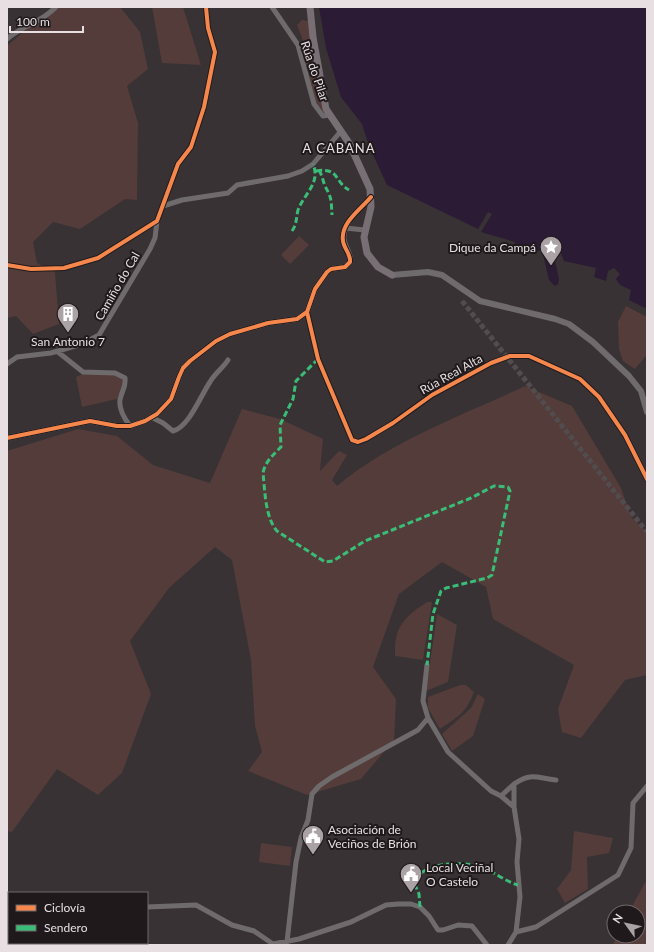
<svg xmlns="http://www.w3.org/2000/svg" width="654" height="952" viewBox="0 0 654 952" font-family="Lato,sans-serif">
  <rect width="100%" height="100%" fill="#383235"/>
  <path fill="#533c39" d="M52 7H120L140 32 148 69 127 86 138 123 137 200 125 199 80 229 53 222 33 242 37 263 55 272 59 324 33 334 16 316 7 318V46Z
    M152 7H183L201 65 162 63Z
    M302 20 308 21 324 112 316 104 302 46 304 43 297 25Z
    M299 236 309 245 290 264 281 255Z
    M626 306 647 317V356H646L635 369 623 361 619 349 618 322Z
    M85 373C98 378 116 368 124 382L117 399 82 407 76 377Z
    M525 386 572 406 621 488 631 517 647 532V675L625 680 581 738 562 732 558 709 574 665 493 619 486 587 442 562 399 594 373 667 396 699 394 740 361 779 307 795 248 771 262 752 255 726 251 660 232 560 215 547 169 588 130 641 151 694 122 773 98 795 57 769 12 832 7 831V451L78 429 117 436 153 465 210 483 242 409 280 419 323 439 320 471 339 451 347 455 332 480 337 486C390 441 463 415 525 386Z
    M427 602H432L423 660 395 656C394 627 404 617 427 602Z
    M437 614 457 625 448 682 426 691Z
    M460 685H466L474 692C466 713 458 717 440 729L428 708V697Z
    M478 694 485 699 473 736 452 751 442 734 471 708Z
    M574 831 613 838 609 853 587 857 588 889 565 903 557 889 571 870Z
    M261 843 292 847 290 866 259 862Z
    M647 879V945H613L617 936H638V912H629Z"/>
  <path fill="#2b1b34" d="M319 7H647V309L629 300 631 290 620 285 616 279 620 274 614 268 608 271 606 281 594 277 596 268 564 261 558 246 552 247 559 279 558 284 555 286 549 280 542 250 523 254 513 252 515 242 481 232 492 214 488 212 478 229 387 185 369 146 362 124 341 97 326 48Z"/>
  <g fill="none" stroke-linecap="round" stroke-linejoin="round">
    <path stroke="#524c4f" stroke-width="5" stroke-dasharray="5 2.5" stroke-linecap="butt" d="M462 301 647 532"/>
    <path stroke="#6f6b6d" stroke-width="5" d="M272 7 298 45 314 104 323 116 329 115
      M7 39C22 26 42 22 56 7
      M163 206 182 200 228 193 237 185 288 176 302 171 313 164 341 131
      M345 228 353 215 371 197
      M345 228 365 230
      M7 265 31 269 64 268 98 258 157 221 178 164 191 147 204 107 215 52 208 28 206 7
      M307 312 318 359 352 440 358 442 366 439 393 423 432 395 491 363 510 356H529L580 379 599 397 625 435 647 479
      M58 352 83 372 115 373 125 378C126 386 123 389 121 396 117 406 124 418 130 426
      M7 364 17 357 51 353 82 344 99 335 150 249 155 238 157 221
      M151 417 163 423 173 431C189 427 201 395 210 382 214 374 223 368 228 360
      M428 718 448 752 491 791 501 796 514 807 519 839 517 862 520 897 516 932
      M501 796 514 784
      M514 807V784C532 772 536 778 556 780
      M147 907 196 905 232 925 254 931 273 944 299 939 351 922 386 905 398 904H411L420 907 429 916 438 930H443L458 925 472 926 487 945
      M287 942 296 862 301 838 308 820 312 794 319 786 332 777 418 730 428 718 423 701 427 665
      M97 945 98 943
      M508 945 516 932 536 927 618 875 631 848 633 803 647 786"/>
    <path stroke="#6f6b6d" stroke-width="6" d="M392 275 428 272 442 275 480 301 555 319 569 324 593 342 629 376 641 391 647 412
      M7 438 90 421 117 426H130L145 421 157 414 171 399 179 377 183 368 190 361 216 341 230 334 268 323 297 319 307 312 315 289 327 272 331 269 345 267 350 262C351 248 339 245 345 228"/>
    <path stroke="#776f74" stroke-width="7" d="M310 7 313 37 326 109 349 143 370 189 371 207 364 237 367 253 378 267 392 275"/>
    <path stroke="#3abd76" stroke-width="3" stroke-dasharray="6 3" stroke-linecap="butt" d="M319 170C322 175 323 181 325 186 332 199 331 199 332 215
      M316 171C340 167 334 182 349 190
      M292 231C297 224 296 218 298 210 304 194 321 183 313 164
      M318 359 296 381 293 399 280 425 281 447C273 455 265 462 263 473 265 491 265 517 277 531L325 562 333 561 365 541 471 498 494 486 508 487 510 491 492 575 487 578 446 588 441 591 433 614 427 665
      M420 907 419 894 415 885C416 882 417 879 419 876 428 862 464 862 478 866 492 870 504 881 518 885"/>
    <g stroke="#1f191b" stroke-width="6">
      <path id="cycleway" d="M7 265 31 269 64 268 98 258 157 221 178 164 191 147 204 107 215 52 208 28 206 7
        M307 312 318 359 352 440 358 442 366 439 393 423 432 395 491 363 510 356H529L580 379 599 397 625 435 647 479
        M7 438 90 421 117 426H130L145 421 157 414 171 399 179 377 183 368 190 361 216 341 230 334 268 323 297 319 307 312 315 289 327 272 331 269 345 267 350 262C351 254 344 249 343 241 340 223 361 209 371 197"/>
    </g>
    <use href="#cycleway" stroke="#f5874c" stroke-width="4"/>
  </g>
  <defs>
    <g id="sight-pin" transform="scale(1.15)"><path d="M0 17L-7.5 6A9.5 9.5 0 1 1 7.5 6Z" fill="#aaa2a5" stroke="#1f191b"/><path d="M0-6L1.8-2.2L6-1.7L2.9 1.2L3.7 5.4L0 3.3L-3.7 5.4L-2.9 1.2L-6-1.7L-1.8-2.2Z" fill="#fff"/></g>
    <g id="building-pin" transform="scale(1.15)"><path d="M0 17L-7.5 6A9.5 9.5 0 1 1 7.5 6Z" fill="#aaa2a5" stroke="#1f191b"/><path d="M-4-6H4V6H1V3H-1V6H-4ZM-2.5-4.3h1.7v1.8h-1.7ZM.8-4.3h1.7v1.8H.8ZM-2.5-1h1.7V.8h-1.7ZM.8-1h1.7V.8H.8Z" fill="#fff"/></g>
    <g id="civic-pin" transform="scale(1.15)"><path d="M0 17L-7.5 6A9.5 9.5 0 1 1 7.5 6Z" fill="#aaa2a5" stroke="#1f191b"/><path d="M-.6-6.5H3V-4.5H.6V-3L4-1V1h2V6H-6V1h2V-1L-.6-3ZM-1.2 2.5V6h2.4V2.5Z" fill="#fff"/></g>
  </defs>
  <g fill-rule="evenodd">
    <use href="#sight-pin" x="551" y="247"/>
    <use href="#building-pin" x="68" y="314"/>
    <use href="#civic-pin" x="313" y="836"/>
    <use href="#civic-pin" x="411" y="874"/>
  </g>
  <g text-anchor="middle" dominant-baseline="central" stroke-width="4" stroke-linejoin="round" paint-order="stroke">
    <g font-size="12" fill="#e7dfe2" stroke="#1f191b">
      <text transform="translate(315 71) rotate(71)">Rúa do Pilar</text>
      <text transform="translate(117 286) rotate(-60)">Camiño do Cal</text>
      <text transform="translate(451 374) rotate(-29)">Rúa Real Alta</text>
    </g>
    <g font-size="12" fill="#e7dfe2" stroke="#1f191b" text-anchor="start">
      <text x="536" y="247" text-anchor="end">Dique da Campá</text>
      <text x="68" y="341" text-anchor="middle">San Antonio 7</text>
      <text x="328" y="829">Asociación de<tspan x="328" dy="14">Veciños de Brión</tspan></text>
      <text x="426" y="867">Local Veciñal<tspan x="426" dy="14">O Castelo</tspan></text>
    </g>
    <g font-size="13" letter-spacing="1" fill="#e7dfe2" stroke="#1f191b">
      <text x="339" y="148">A CABANA</text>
    </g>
  </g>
  <rect width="654" height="952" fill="none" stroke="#e7dfe2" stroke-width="16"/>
  <rect x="8" y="892" width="140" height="52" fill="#1f191b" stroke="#6f686b"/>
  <rect x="16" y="905" width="20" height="6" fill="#f5874c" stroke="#6f686b"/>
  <text x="44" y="912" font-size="12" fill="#e7dfe2">Ciclovía</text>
  <rect x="16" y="925" width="20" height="6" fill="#3abd76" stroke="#6f686b"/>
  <text x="44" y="932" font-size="12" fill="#e7dfe2">Sendero</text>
  <g transform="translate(626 924) rotate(303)"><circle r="19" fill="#1f191b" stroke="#6f686b"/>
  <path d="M0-3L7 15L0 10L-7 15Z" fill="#aaa2a5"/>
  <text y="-6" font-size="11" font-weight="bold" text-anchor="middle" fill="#e7dfe2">N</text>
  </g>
  <path d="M10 26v6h73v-6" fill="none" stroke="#e7dfe2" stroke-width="2"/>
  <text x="16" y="26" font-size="12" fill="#e7dfe2" stroke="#1f191b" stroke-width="3" paint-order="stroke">100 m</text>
</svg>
